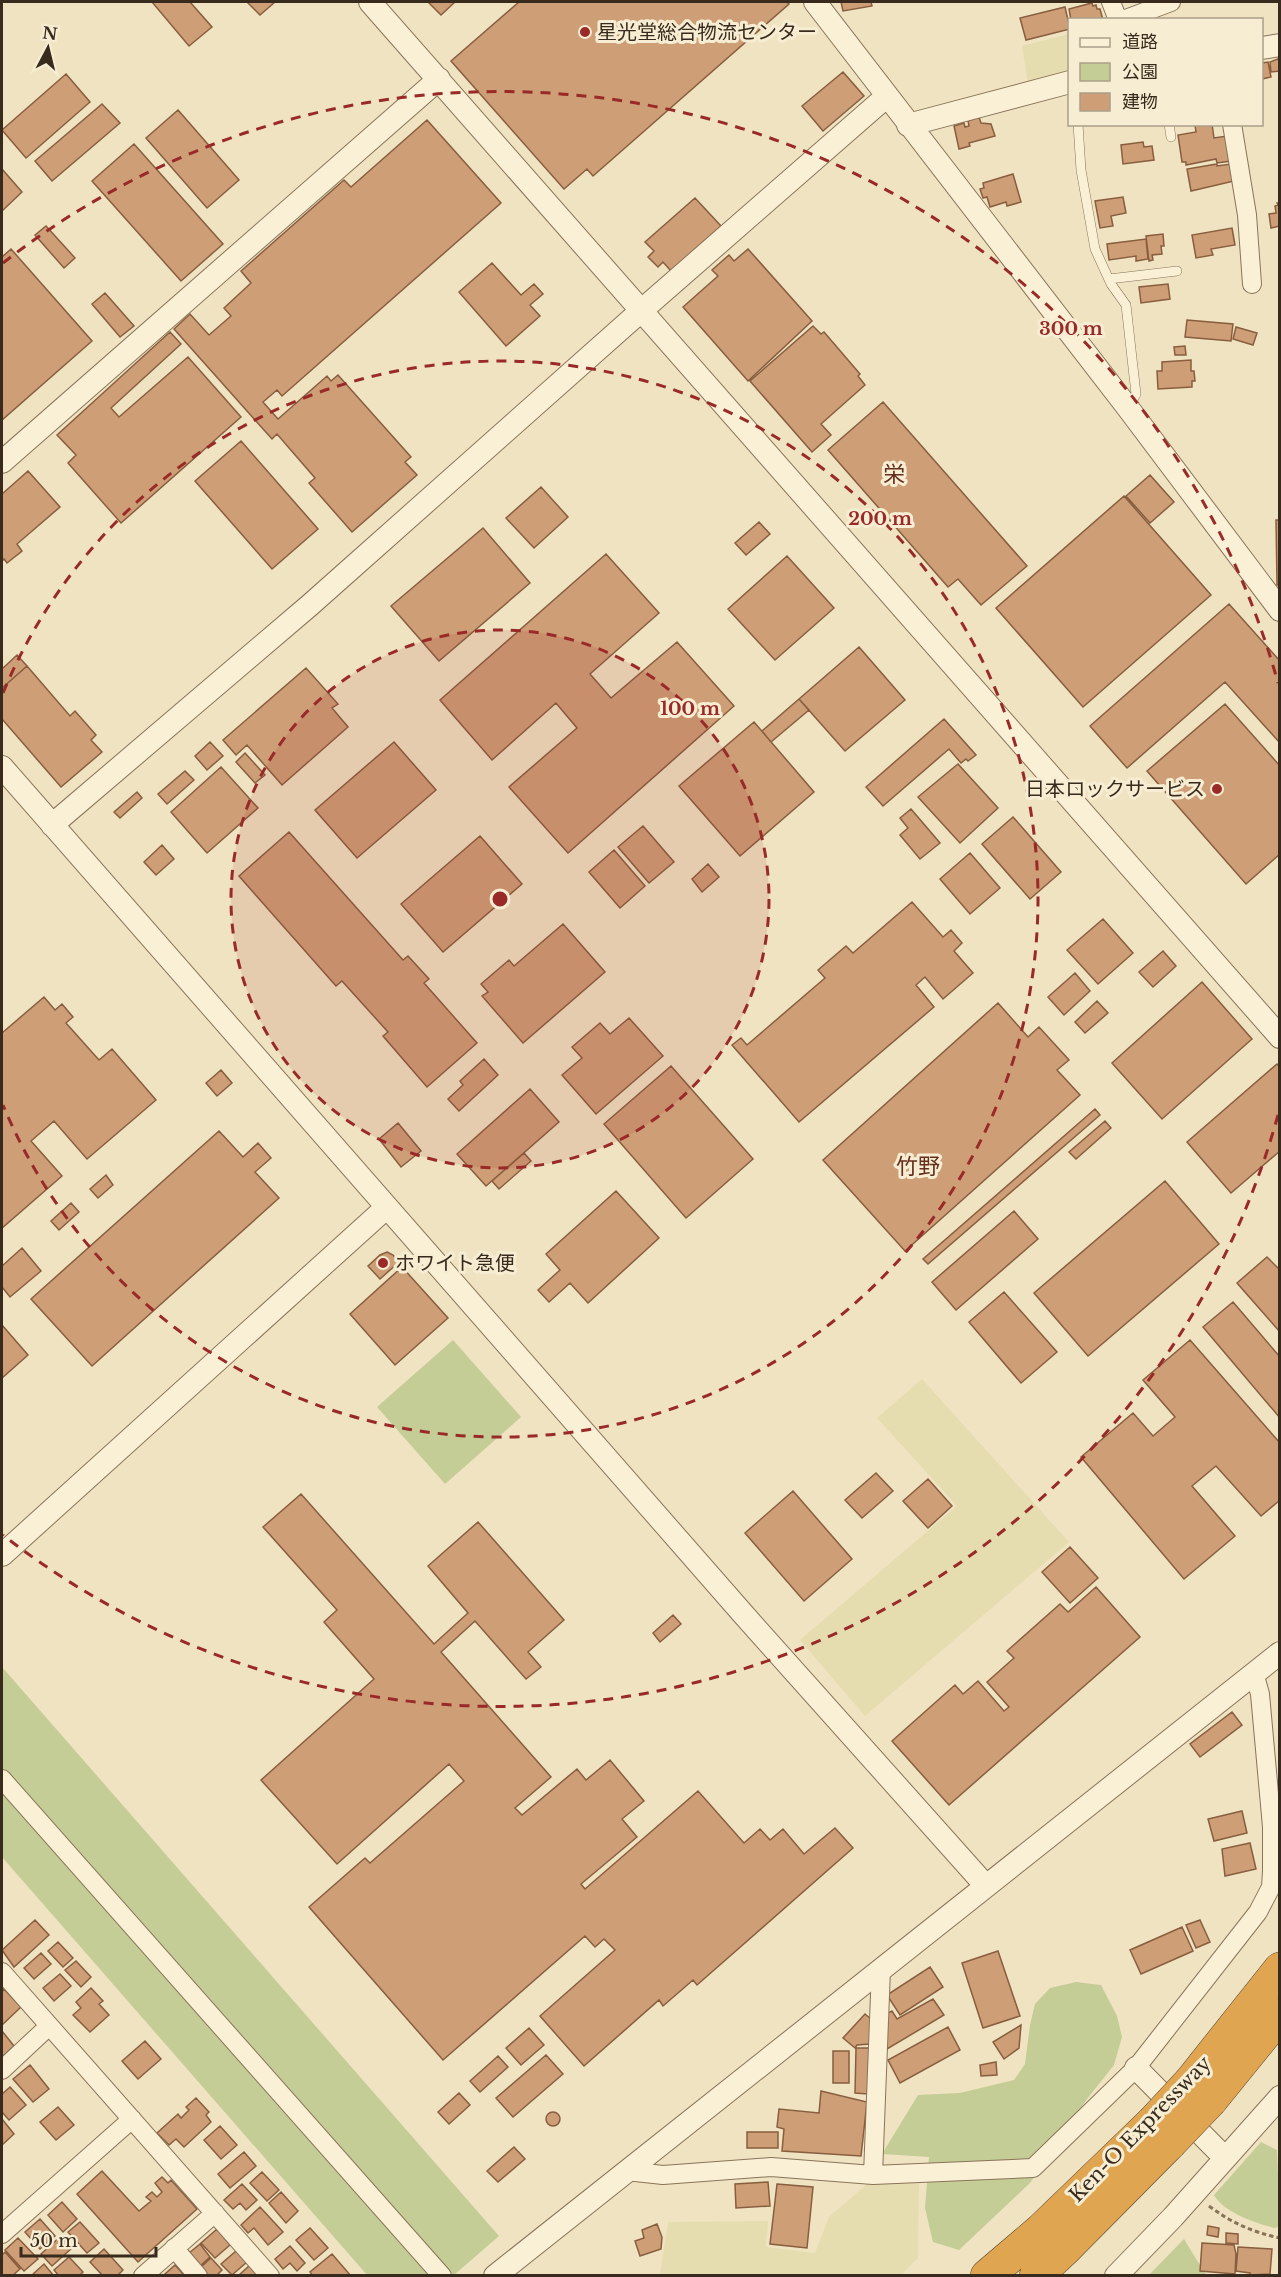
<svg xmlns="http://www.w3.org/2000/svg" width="1281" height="2277" viewBox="0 0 1281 2277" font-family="'Libre Baskerville','Noto Sans JP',serif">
  <rect width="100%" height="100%" fill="#efe3c2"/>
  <path fill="#e5ddaf" d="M1069 34V74L1028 84 1022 46Z
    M922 1379 1069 1542 865 1716 800 1640 957 1506 877 1418Z
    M919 2182 918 2258 901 2275H660L668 2222 768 2221 766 2247 815 2253 829 2217 867 2184Z"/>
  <path fill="#c5cd96" d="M453 1340 521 1417 445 1484 377 1407Z
    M2 1667 499 2236 454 2275H367L2 1857Z
    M1076 1982 1101 1985 1117 2016 1122 2037 1114 2065 1087 2099 1030 2183 959 2250 933 2242 925 2208 929 2157 882 2154 918 2095 960 2093 1014 2080 1025 2064 1030 2025 1035 2004 1050 1988Z
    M1261 2142 1277 2150 1280 2226 1275 2228C1257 2224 1223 2212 1214 2195Z
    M1184 2239 1206 2275 1148 2276Z"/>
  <path fill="#ce9e77" stroke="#885e3e" stroke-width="1.5" d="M152 2H190L212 27 189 46Z
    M247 2H275L260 15Z
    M428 2H455L441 15Z
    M519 2H786L789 4 593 176 587 169 564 189 451 61Z
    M841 2H871L872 6 843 11Z
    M1092 3 1093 6 1096 5 1097 9H1100L1103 20H1071L1069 9Z
    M1065 7 1070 29 1026 40 1020 18Z
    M1280 58V71L1271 72 1270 62Z
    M1268 62 1271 77 1262 79V63Z
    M843 72 864 96 823 131 802 106Z
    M66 74 90 102 26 158 2 130Z
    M102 104 120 123 52 181 35 161Z
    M178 110 239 180 207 208 146 138Z
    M979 117 981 123 991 124 995 136 969 143 970 146 959 149 954 126 964 123 965 127 969 126 968 121Z
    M427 120 501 203 282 396 277 390 263 402 278 419 327 376 331 381 338 375 411 457 405 462 417 475 352 532 309 483 315 478 277 434 272 439 174 329 190 314 209 335 231 316 224 308 251 283 241 271 344 180 351 187Z
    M1212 124 1214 138 1227 136 1231 161 1217 163 1216 159 1186 165V162H1182L1178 135 1196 132 1195 125Z
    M1143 142 1144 147 1152 146 1154 160 1123 164 1121 145Z
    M134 144 223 244 181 281 92 181Z
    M1217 164V166L1231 164 1234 181 1191 191 1187 169Z
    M2 169 22 192 2 211Z
    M1013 174 1021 202 1007 206 1006 202 990 207 987 197 983 198 980 189 984 188 983 183Z
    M1123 197 1126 213 1111 216 1113 226 1100 228 1095 201Z
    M695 198 721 226 671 271 663 262 658 267 648 257 654 251 645 242Z
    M1277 203H1280V226L1271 228 1269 214 1276 213 1275 206 1278 205Z
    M46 226 75 258 64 268 35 235Z
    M1232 228 1235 245 1211 249 1213 255 1196 258 1192 235Z
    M1163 234 1164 246H1161L1162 254 1152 255 1153 260 1149 261 1146 236Z
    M1146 239 1148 259 1136 261V256L1109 260 1107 244Z
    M11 249 92 341 2 420V257Z
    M748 249 812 321 748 381 683 307 718 276 712 270 729 255 734 261Z
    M492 263 521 295 534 284 543 294 530 305 540 316 506 346 459 292Z
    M1168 284 1170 299 1141 303 1139 287Z
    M105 293 134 326 120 337 92 304Z
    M1187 320 1233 324 1231 341 1185 337Z
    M813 326 821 334 824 332 860 374 858 376 865 385 821 424 831 435 812 452 750 381Z
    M1236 327 1257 333 1253 345 1233 339Z
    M170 332 181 344 111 408 119 417 188 357 241 417 121 523 68 463 76 455 57 435Z
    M1185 346 1186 355H1175L1174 347Z
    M1191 360V371H1194L1195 381H1192V387L1158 389 1157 371H1162V362Z
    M883 402 1027 566 981 605 958 579 948 587 828 450Z
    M241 441 318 529 272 569 195 481Z
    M28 471 60 507 17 544 22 551 7 563 4 559 2 561V494Z
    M1150 475 1174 502 1150 523 1126 496Z
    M541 487 568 517 534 548 506 518Z
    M1124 496 1211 595 1083 707 996 608Z
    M1276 520H1280V585H1277Z
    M759 522 770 534 746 555 735 543Z
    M483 528 530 583 439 661 391 606Z
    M606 554 659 613 590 674 611 698 677 642 734 706 568 853 509 787 577 728 556 703 492 760 440 700Z
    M787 556 834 608 775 660 728 609Z
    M1229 604 1280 661V743L1225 682 1127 768 1090 726Z
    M859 647 905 700 845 751 799 699Z
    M17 655 27 666 2 688V669Z
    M27 666 70 716 75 711 96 735 91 740 102 752 61 787 2 719V688Z
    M306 668 338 704 332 708 348 727 282 785 247 745 236 755 223 740Z
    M799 699 809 710 771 742 762 731Z
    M1225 704 1280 766V854L1246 884 1147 771Z
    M944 719 976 755 968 761 966 759 961 763 949 749 883 806 866 787Z
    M754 722 814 792 740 856 679 786Z
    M210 742 223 756 207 770 195 756Z
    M394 742 436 790 357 858 315 810Z
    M245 753 265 775 255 783 236 762Z
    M958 764 998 808 960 843 918 797Z
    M221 767 258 808 207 853 171 812Z
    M185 771 194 780 167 804 158 794Z
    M137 792 142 798 120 818 114 812Z
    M911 809 940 843 920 859 900 835 908 828 900 818Z
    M1013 817 1061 872 1030 899 982 844Z
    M643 826 674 862 649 883 618 847Z
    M289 832 403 960 408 956 429 979 424 983 477 1043 427 1087 383 1036 388 1032 342 981 336 986 239 876Z
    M480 836 522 884 443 952 401 904Z
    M162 845 174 859 156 875 144 862Z
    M614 850 645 886 620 908 589 872Z
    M970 853 1000 888 970 914 940 879Z
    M708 864 719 877 702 892 692 879Z
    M912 902 943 937 951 930 962 943 954 951 973 973 943 999 925 977 916 985 934 1007 799 1122 732 1045 741 1038 747 1045 825 978 818 970 846 946 853 953Z
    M1103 919 1133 953 1098 984 1067 950Z
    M563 924 605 972 523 1043 482 996 488 992 481 984 509 960 514 966Z
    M1163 951 1176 966 1153 987 1139 972Z
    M1075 973 1090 991 1064 1015 1048 997Z
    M1202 982 1252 1039 1162 1119 1112 1063Z
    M44 997 55 1010 62 1004 73 1017 66 1023 99 1060 112 1049 156 1100 87 1159 54 1121 31 1141 62 1176 2 1228V1033Z
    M1097 1001 1108 1013 1085 1033 1075 1022Z
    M998 1003 1028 1037 1039 1027 1069 1060 1057 1070 1080 1095 905 1251 823 1160Z
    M629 1018 663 1056 596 1114 562 1075 582 1058 572 1047 600 1023 610 1034Z
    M484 1059 498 1075 459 1111 448 1099 463 1085 460 1081Z
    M1277 1064 1280 1067V1151L1231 1193 1187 1142Z
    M671 1066 753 1159 686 1218 604 1124Z
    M221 1070 232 1083 217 1096 206 1083Z
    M530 1089 559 1122 486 1186 457 1154Z
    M1095 1109 1100 1115 928 1264 923 1259Z
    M1105 1121 1111 1128 1076 1159 1069 1152Z
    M398 1123 421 1151 401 1167 379 1139Z
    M219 1131 243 1157 258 1143 271 1158 255 1172 279 1198 92 1366 31 1299Z
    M524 1153 531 1161 499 1189 492 1181Z
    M106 1175 113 1185 98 1198 90 1189Z
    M1165 1181 1219 1244 1088 1356 1034 1293Z
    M616 1191 659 1238 588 1303 570 1283 549 1302 538 1290 560 1270 546 1254Z
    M71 1203 79 1212 59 1230 51 1221Z
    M1014 1211 1038 1239 956 1310 932 1282Z
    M22 1248 41 1271 10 1297 2 1287V1266Z
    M387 1252 393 1255 399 1262 380 1279 368 1266 380 1255Z
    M1267 1257 1280 1270V1332L1237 1283Z
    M402 1267 448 1318 395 1365 350 1314Z
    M1004 1292 1057 1352 1021 1383 969 1322Z
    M1233 1302 1280 1357V1418L1203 1327Z
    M2 1325 28 1355 2 1378Z
    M1190 1340 1280 1443V1500L1261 1516 1216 1466 1192 1486 1235 1536 1184 1579 1081 1457 1133 1413 1153 1436 1175 1417 1143 1380Z
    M876 1473 893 1491 862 1518 845 1500Z
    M928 1479 952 1506 928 1528 903 1501Z
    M793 1491 852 1559 804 1601 745 1533Z
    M301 1494 434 1644 468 1613 428 1566 478 1522 564 1620 528 1652 541 1667 526 1679 475 1621 441 1652 551 1777 515 1808 522 1815 577 1769 586 1780 610 1760 644 1801 622 1819 637 1837 581 1884 585 1889 698 1791 744 1843 760 1829 770 1840 783 1829 804 1854 835 1828 853 1848 697 1985 693 1980 663 2006 659 2000 584 2066 540 2016 615 1950 604 1939 595 1947 585 1936 443 2060 309 1907 365 1858 370 1863 464 1781 449 1764 337 1864 261 1780 374 1679 324 1622 337 1610 263 1527Z
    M1070 1547 1098 1578 1070 1603 1042 1572Z
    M1096 1587 1140 1637 949 1805 892 1741 955 1685 963 1694 978 1681 1004 1711 1009 1707 987 1682 1014 1658 1007 1651 1060 1604 1068 1612Z
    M673 1615 681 1624 660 1642 653 1633Z
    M1232 1712 1242 1725 1200 1757 1190 1744Z
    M1242 1811 1247 1833 1214 1841 1208 1819Z
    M1250 1843 1256 1869 1225 1876 1222 1849Z
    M35 1920 49 1935 14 1967 2 1950Z
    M1200 1920 1210 1942 1196 1948 1186 1925Z
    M1182 1927 1193 1951 1141 1974 1130 1950Z
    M58 1942 73 1958 63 1967 48 1951Z
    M998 1951 1020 2016 983 2028 962 1963Z
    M41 1953 51 1964 34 1979 24 1968Z
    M76 1961 91 1977 81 1987 65 1970Z
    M930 1967 943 1987 900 2015 887 1995Z
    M60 1974 71 1986 54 2001 43 1988Z
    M91 1988 103 2001 99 2004 109 2015 90 2032 73 2015 81 2008 76 2002Z
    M4 1989 21 2007 2 2025V1992Z
    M933 1999 944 2015 887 2049 884 2015 892 2011 897 2019Z
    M865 2014 871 2019 870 2044 857 2045 855 2048 843 2038Z
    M1021 2025 1019 2048 1004 2059 993 2042Z
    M948 2027 960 2050 900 2083 888 2060Z
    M529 2028 544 2045 521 2065 506 2048Z
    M2 2031 14 2046 2 2057Z
    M145 2041 161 2059 138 2079 122 2061Z
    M856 2048H869L868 2094 855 2093Z
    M833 2051H849V2083H833Z
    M546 2055 563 2074 513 2117 496 2098Z
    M498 2056 508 2067 480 2092 470 2081Z
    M996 2062 997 2075 981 2076 980 2065Z
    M30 2065 49 2089 33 2102 13 2079Z
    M10 2087 26 2105 9 2120 2 2112V2094Z
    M821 2091 867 2102 861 2156 782 2151 784 2129 777 2127 779 2109 819 2113Z
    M459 2093 470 2105 449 2124 438 2112Z
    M196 2098 209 2112 206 2115 211 2122 184 2147 176 2139 169 2145 157 2133 178 2114 181 2118 189 2110 186 2107Z
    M58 2107 74 2125 56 2140 40 2122Z
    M546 2119a7 7 0 1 1 14 0a7 7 0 1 1-14 0Z
    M2 2119 14 2134 2 2145Z
    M220 2126 237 2145 221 2159 204 2140Z
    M747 2132H778V2148H747Z
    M514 2147 525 2159 498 2182 487 2171Z
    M244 2152 256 2166 230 2188 218 2174Z
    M102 2171 139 2211 151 2201 146 2197 152 2192 157 2197 162 2192 155 2183 162 2177 168 2183 171 2180 197 2209 138 2262 77 2194Z
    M262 2172 279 2190 267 2201 250 2183Z
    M768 2182 770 2206 736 2208 735 2184Z
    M242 2184 257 2200 246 2210 240 2203 233 2209 224 2200Z
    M777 2184 813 2187 807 2248 770 2244Z
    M281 2192 298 2211 286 2223 269 2203Z
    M62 2202 77 2219 63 2232 48 2215Z
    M260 2207 283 2232 268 2245 254 2228 248 2233 241 2225Z
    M40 2219 55 2236 40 2249 25 2232Z
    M80 2222 99 2243 87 2253 68 2232Z
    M657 2224 662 2237 661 2249 640 2256 635 2241 644 2238 642 2230Z
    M1208 2226 1219 2228 1218 2237 1207 2235Z
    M310 2228 328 2248 314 2260 296 2240Z
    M217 2229 230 2245 215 2258 201 2243Z
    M1226 2233 1238 2234V2244L1226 2243Z
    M61 2236 72 2248 52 2266 41 2254Z
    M18 2238 38 2259 24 2271 5 2250Z
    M1202 2243 1234 2245 1236 2254 1235 2274 1200 2271Z
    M200 2244 210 2257 200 2266 189 2253Z
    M290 2246 305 2263 297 2271 290 2263 283 2269 275 2259Z
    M1238 2247 1272 2249 1270 2274 1250 2275V2273L1236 2271Z
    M104 2249 123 2270 117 2276H103L90 2262Z
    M236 2251 247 2262 232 2275 221 2264Z
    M5 2252 20 2269 12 2276H2V2255Z
    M332 2254 351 2276H313L310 2272Z
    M69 2257 83 2272 79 2276H59L54 2270Z
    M211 2258 222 2270 216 2276H208L201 2267Z
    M44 2264 54 2276H31Z
    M175 2265 185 2276H166L165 2274Z
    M250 2265 260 2276H238Z"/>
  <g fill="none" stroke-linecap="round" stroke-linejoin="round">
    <g stroke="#897459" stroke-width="10">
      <path id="service" d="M1078 124 1081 170 1095 249 1111 284 1126 305 1136 394 1129 407
        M1169 124 1171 137
        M1109 279 1177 271"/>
    </g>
    <g stroke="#897459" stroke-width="20">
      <path id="minor" d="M1111 2 1118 20
        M1123 20 1171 2
        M1232 124 1247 215 1252 284
        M2 1779 442 2276
        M2 1972 270 2276
        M2 2070 49 2026
        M626 2171 663 2175 771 2167 873 2175 1033 2168 1136 2068 1258 1912 1271 1887 1272 1871V1827L1260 1694 1254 1673
        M873 2175 881 1969
        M2 2234 132 2119
        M174 2248 198 2276
        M143 2276 215 2213"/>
    </g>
    <g stroke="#897459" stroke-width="24">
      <path id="tertiary" d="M370 2 1280 1037
        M815 2 1128 408 1280 610
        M1262 48 1280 45
        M908 125 1070 82
        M2 462 439 79
        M2 767 744 1615 986 1886
        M52 825 310 605 642 310 887 96
        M2 1555 387 1207
        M1136 2068 1225 2158
        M495 2276 1280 1653
        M1116 2276 1173 2217 1280 2097"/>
    </g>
    <g stroke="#56422d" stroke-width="34">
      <path id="motorway" d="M1191 2081 1280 1969
        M1211 2100 1280 2015
        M987 2276 1041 2230 1153 2122
        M1036 2276 1065 2249 1170 2143"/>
    </g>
    <path stroke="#897459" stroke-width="3" stroke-dasharray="4.5 3" stroke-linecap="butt" d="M1209 2206C1232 2223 1252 2232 1280 2238"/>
    <use href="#service" stroke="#f9f0d5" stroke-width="9"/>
    <use href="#minor" stroke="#f9f0d5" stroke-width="18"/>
    <use href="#tertiary" stroke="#f9f0d5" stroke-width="22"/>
    <use href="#motorway" stroke="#e0a551" stroke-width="33"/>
    <g stroke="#56422d" stroke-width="34" stroke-linecap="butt">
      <path id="motorway-bridge" d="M1153 2122 1191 2081
        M1170 2143 1211 2100"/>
    </g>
    <use href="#motorway-bridge" stroke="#e0a551" stroke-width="33"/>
  </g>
  <circle cx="500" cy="899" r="269" fill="#992a28" fill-opacity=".12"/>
  <g fill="none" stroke="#992a28" stroke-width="3" stroke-dasharray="10 8">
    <circle cx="500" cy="899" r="269"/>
    <path d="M3 693A538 538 0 1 1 3 1105"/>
    <path d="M1278 1115A807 807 0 0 1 3 1535M3 263A807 807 0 0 1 1278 683"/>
  </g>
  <g fill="#992a28" stroke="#f6edd2" stroke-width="2">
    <circle cx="585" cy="32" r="6"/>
    <circle cx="1217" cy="789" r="6"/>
    <circle cx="383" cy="1263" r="6"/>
  </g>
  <g text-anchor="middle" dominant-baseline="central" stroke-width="6" stroke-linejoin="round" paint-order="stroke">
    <g font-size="20" fill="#382b1d" stroke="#f6edd2" text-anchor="start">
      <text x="597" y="32">星光堂総合物流センター</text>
      <text x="1205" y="789" text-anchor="end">日本ロックサービス</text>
      <text x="395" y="1263">ホワイト急便</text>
    </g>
    <g font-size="20" fill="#382b1d" stroke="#f6edd2">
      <text transform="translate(1140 2129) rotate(-46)">Ken-O Expressway</text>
    </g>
    <g font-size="22" fill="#662e1c" stroke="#f6edd2">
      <text x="894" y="474">栄</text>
      <text x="918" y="1166">竹野</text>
    </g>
  </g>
  <circle cx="500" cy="899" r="9" fill="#992a28" stroke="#f6edd2" stroke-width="3"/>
  <g font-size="18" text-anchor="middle" font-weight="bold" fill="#992a28" stroke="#f6edd2" stroke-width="6" stroke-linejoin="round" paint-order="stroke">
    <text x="1071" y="335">300 m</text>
    <text x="880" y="525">200 m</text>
    <text x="690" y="715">100 m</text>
  </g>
  <rect width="1281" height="2277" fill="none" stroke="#382b1d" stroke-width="6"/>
  <rect x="1068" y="18" width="195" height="108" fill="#f6edd2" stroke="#aa9f8a" stroke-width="1.5"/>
  <rect x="1080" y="38" width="30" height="9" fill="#f9f0d5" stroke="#aa9f8a" stroke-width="1.5"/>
  <text x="1122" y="48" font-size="18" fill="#382b1d">道路</text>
  <rect x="1080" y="63" width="30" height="18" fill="#c5cd96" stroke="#aa9f8a" stroke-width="1.5"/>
  <text x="1122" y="78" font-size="18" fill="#382b1d">公園</text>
  <rect x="1080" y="93" width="30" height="18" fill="#ce9e77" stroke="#aa9f8a" stroke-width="1.5"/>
  <text x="1122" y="108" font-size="18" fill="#382b1d">建物</text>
  <g transform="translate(48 48) rotate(7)" stroke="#f6edd2" stroke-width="4.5" paint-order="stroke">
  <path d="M0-4.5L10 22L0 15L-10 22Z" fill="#382b1d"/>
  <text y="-9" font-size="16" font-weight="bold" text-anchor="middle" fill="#382b1d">N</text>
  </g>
  <path d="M21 2247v9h135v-9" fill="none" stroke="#382b1d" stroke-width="3"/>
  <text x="30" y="2247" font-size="18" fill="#382b1d" stroke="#f6edd2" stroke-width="4.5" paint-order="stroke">50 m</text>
</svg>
